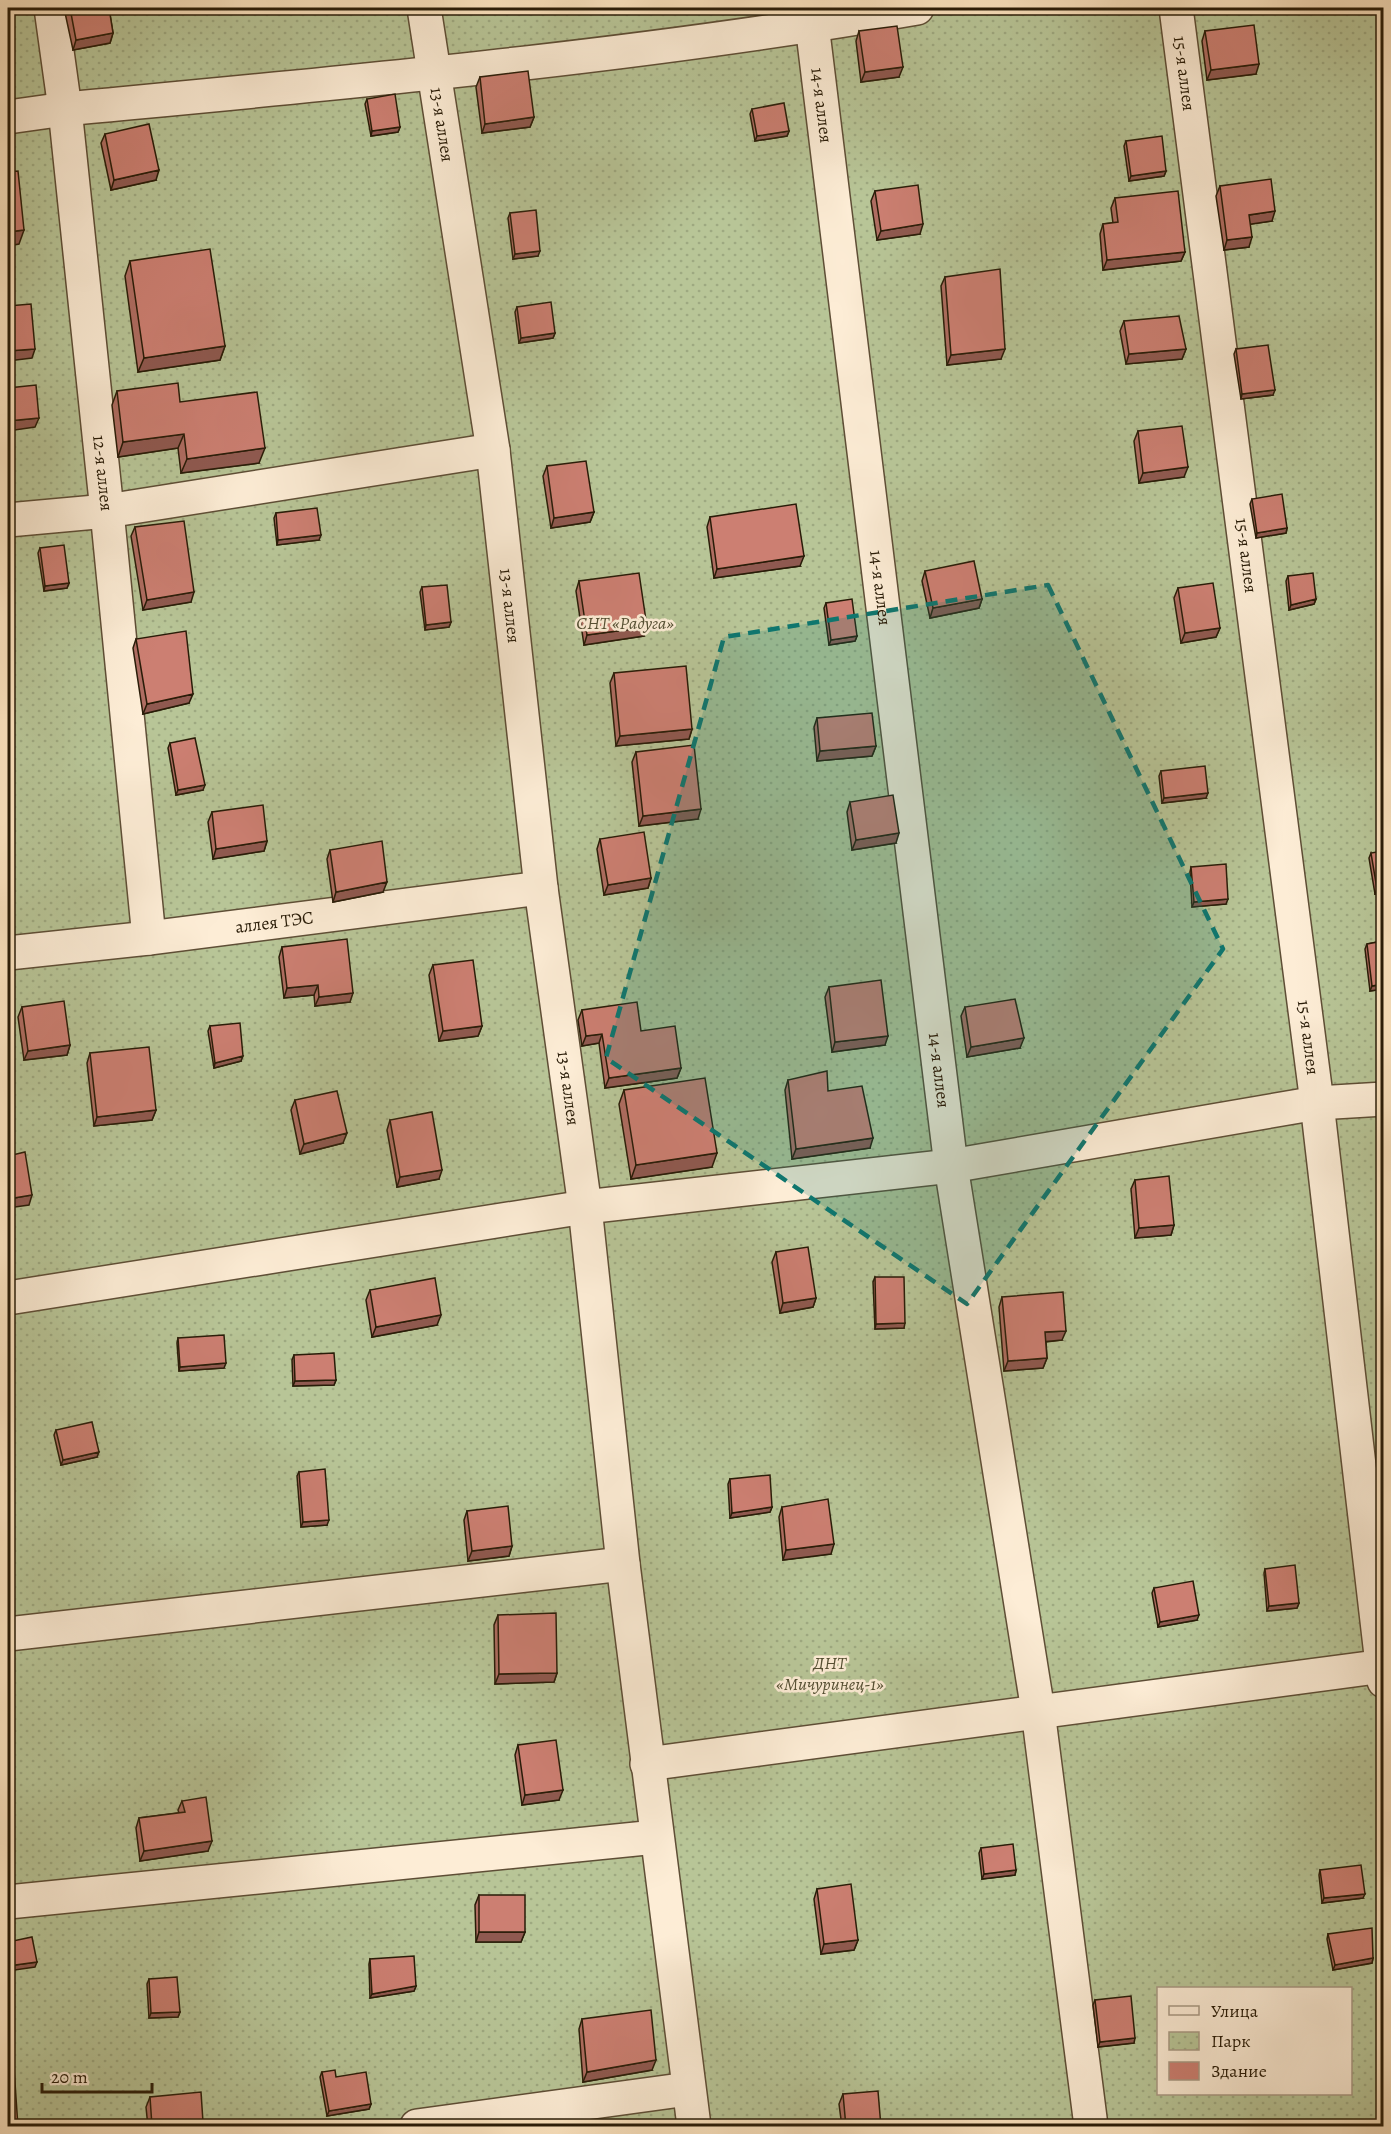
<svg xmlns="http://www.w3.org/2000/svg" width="1391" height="2134" viewBox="0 0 1391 2134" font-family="Alegreya,serif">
  <defs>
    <pattern id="park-dots" width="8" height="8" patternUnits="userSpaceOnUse" patternTransform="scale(1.5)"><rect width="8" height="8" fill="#b8c597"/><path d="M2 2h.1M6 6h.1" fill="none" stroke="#9ea981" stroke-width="1.8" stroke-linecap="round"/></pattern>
  </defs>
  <rect width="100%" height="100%" fill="#fce4c0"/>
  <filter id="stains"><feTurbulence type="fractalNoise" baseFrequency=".00333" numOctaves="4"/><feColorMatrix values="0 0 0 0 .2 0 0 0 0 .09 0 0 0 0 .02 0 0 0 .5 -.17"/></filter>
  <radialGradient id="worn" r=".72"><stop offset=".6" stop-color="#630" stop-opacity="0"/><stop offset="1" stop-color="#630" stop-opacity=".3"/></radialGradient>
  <path fill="url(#park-dots)" stroke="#707050" stroke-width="1.5" fill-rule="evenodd" d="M8 8H1383V2126H8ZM1158 1988H1350V2094H1158Z"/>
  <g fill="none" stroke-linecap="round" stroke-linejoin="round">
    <g stroke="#5e4e36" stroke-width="36">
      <g id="minor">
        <path id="s1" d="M51 8 65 109 107 511 149 938"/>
        <path id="s2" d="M424 8 493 450 541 888 585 1207 623 1564 694 2126"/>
        <path id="s3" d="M810 8 951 1166 1038 1711 1091 2126"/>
        <path id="s4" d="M1176 8 1317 1103 1384 1681"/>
        <path d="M8 117 65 109C350 82 635 57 917 8"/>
        <path d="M8 520 107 511 493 450"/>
        <path id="s5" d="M8 953 149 938 541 888"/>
        <path d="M8 1298 585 1207 951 1166 1317 1103 1384 1099"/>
        <path d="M8 1634 623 1564"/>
        <path d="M647 1764 1384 1666"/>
        <path d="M8 1902 656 1837"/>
        <path d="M417 2126 688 2089"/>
      </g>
    </g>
    <use href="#minor" stroke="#fdedd6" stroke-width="33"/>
  </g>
  <path fill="#af6d62" stroke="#291c08" stroke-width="1.5" d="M64 8H109L113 33 110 43 73 50Z
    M859 31 899 77 861 82 856 41Z
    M1205 31 1256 74 1207 80 1202 41Z
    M480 77 534 117 530 127 482 133 476 87Z
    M367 99 400 127 398 132 371 136 365 104Z
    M752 109 789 131 787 136 755 141 750 114Z
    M105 134 156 180 111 190 101 143Z
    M1126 141 1166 171 1164 176 1129 181 1124 146Z
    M1220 186 1272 221 1250 224 1249 247 1224 250 1216 196Z
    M875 191 920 234 877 240 871 201Z
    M1115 198 1185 252 1181 261 1103 270 1100 234 1103 224 1113 223 1111 208Z
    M510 213 538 256 513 259 508 218Z
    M130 261 225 346 220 360 138 372 125 276Z
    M945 277 1001 359 947 365 941 286Z
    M517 307 555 333 553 338 519 343 515 312Z
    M1124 321 1186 349 1182 359 1126 364 1120 331Z
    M1236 349 1273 395 1241 399 1234 354Z
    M117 391 180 402 259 463 181 473 178 448 118 457 112 405Z
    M1138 431 1184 477 1139 483 1134 441Z
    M547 466 594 512 590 522 551 528 543 476Z
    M1252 499 1287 528 1286 533 1256 538 1250 504Z
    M276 513 319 540 277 545 274 518Z
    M710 517 800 566 714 578 707 527Z
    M135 527 191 602 143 610 131 536Z
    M40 548 69 583 67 588 44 591 38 553Z
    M925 571 982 599 979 608 930 618 922 581Z
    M1288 576 1316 599 1314 604 1289 610 1286 581Z
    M579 581 644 636 584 645 576 591Z
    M422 587 451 622 449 627 425 630 420 592Z
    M1178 588 1220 628 1216 637 1181 643 1174 598Z
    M826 603 857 636 855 641 829 645 824 608Z
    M136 639 189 703 143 714 133 648Z
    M614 673 692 729 689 739 616 746 610 683Z
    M817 718 876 746 872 756 817 761 814 727Z
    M170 743 203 790 176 795 168 748Z
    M636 752 698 819 639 826 632 762Z
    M1161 771 1206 798 1162 803 1159 776Z
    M850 802 896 843 852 850 847 812Z
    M212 812 267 841 264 851 213 859 208 822Z
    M600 839 651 878 648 888 604 895 597 849Z
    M330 850 383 892 333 902 327 859Z
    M1371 853 1383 893 1375 894 1369 858Z
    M1191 867 1226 904 1192 907 1190 872Z
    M1383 941V989L1370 991 1365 949 1367 944Z
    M282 947 350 1002 315 1006 314 995 284 998 279 957Z
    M433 965 482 1026 478 1036 439 1041 429 975Z
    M829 987 885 1045 832 1052 825 997Z
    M22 1007 70 1045 67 1055 24 1060 18 1017Z
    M965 1007 1020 1048 967 1057 961 1016Z
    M582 1010 641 1031 681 1068 677 1078 605 1088 599 1043 582 1046 578 1020Z
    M210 1026 241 1061 214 1068 208 1031Z
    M90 1053 156 1110 152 1120 94 1126 87 1063Z
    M788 1080 828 1091 870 1148 792 1159 785 1090Z
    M624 1090 712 1167 631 1179 619 1104Z
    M295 1100 343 1143 300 1154 291 1110Z
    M390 1120 439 1179 397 1187 387 1130Z
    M1135 1180 1174 1225 1171 1235 1135 1238 1131 1189Z
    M776 1252 816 1298 813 1307 780 1313 772 1262Z
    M875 1277 904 1328 875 1329 873 1282Z
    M370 1290 437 1325 372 1337 366 1300Z
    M1002 1297 1062 1340 1046 1342 1047 1358 1043 1368 1004 1371 999 1307Z
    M178 1338 224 1368 179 1371 177 1343Z
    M294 1355 336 1380 334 1385 293 1386 292 1360Z
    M56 1430 97 1457 61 1465 54 1435Z
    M299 1472 327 1525 301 1527 297 1476Z
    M730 1479 772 1507 770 1512 730 1518 728 1484Z
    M782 1507 831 1554 783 1560 779 1517Z
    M467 1511 512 1546 509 1556 468 1561 464 1520Z
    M1265 1569 1299 1603 1297 1608 1267 1611 1264 1573Z
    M1154 1588 1197 1620 1158 1627 1152 1593Z
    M498 1615 557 1673 554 1682 495 1684 494 1625Z
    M518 1745 559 1800 522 1805 515 1755Z
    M182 1801 208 1851 140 1861 136 1828 139 1818 179 1813 178 1810Z
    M981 1848 1016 1870 1015 1875 982 1879 979 1853Z
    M1320 1870 1363 1898 1322 1903 1319 1875Z
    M817 1889 858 1940 854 1950 821 1954 814 1899Z
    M479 1895 525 1932 521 1942H476L475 1905Z
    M1328 1934 1373 1958 1372 1963 1333 1970 1327 1939Z
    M370 1959 416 1986 414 1991 370 1998 369 1964Z
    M149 1979 180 2012 178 2017 149 2018 147 1984Z
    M1095 2000 1134 2043 1098 2047 1093 2005Z
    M582 2019 652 2070 583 2082 579 2029Z
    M322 2072 336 2077 371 2104 369 2109 327 2116 320 2077Z
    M843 2094 881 2127H842L839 2104Z
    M150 2097 202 2127H148L146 2107Z"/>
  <path fill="#8f5950" stroke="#291c08" stroke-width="1.5" d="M113 33 110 43 73 50 76 40Z
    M1259 64 1256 74 1207 80 1211 70Z
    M903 67 899 77 861 82 865 72Z
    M534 117 530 127 482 133 485 124Z
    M400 127 398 132 371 136 372 131Z
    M789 131 787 136 755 141 757 136Z
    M159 170 156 180 111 190 114 180Z
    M1166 171 1164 176 1129 181 1131 176Z
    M1275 211 1272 221 1245 225 1249 215Z
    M923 224 920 234 877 240 881 231Z
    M24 230 19 244 8 246V232Z
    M1252 237 1249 247 1224 250 1227 240Z
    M540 251 538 256 513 259 515 254Z
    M1185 252 1181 261 1103 270 1107 260Z
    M555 333 553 338 519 343 521 338Z
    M225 346 220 360 138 372 144 358Z
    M35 349 32 358 8 361V351Z
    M1005 349 1001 359 947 365 951 355Z
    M1186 349 1182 359 1126 364 1129 354Z
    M1275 390 1273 395 1241 399 1242 394Z
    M39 418 35 427 8 431V421Z
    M184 434 178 448 118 457 123 442Z
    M265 448 259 463 181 473 187 459Z
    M1188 467 1184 477 1139 483 1143 473Z
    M594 512 590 522 551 528 554 518Z
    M1287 528 1286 533 1256 538 1257 533Z
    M321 535 319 540 277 545 278 540Z
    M804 556 800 566 714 578 717 569Z
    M69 583 67 588 44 591 45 586Z
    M194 592 191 602 143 610 147 600Z
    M982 599 979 608 930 618 933 608Z
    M1316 599 1314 604 1289 610 1291 605Z
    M451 622 449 627 425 630 426 625Z
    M647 627 644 636 584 645 587 635Z
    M1220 628 1216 637 1181 643 1185 633Z
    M857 636 855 641 829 645 831 640Z
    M193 694 189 703 143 714 147 704Z
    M692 729 689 739 616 746 620 736Z
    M876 746 872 756 817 761 820 751Z
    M205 785 203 790 176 795 178 790Z
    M1208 793 1206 798 1162 803 1164 798Z
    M701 809 698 819 639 826 643 816Z
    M899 833 896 843 852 850 856 840Z
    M267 841 264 851 213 859 216 849Z
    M651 878 648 888 604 895 608 885Z
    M387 882 383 892 333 902 336 892Z
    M1383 888V893L1375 894 1377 889Z
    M1228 899 1226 904 1192 907 1194 902Z
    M1383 984V989L1370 991 1372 986Z
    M318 985 314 995 284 998 287 988Z
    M353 993 350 1002 315 1006 319 997Z
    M482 1026 478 1036 439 1041 443 1031Z
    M602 1034 599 1043 582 1046 586 1036Z
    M888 1036 885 1045 832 1052 835 1042Z
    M1024 1038 1020 1048 967 1057 971 1047Z
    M70 1045 67 1055 24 1060 28 1051Z
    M243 1056 241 1061 214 1068 215 1063Z
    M681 1068 677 1078 605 1088 609 1078Z
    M156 1110 152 1120 94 1126 97 1117Z
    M347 1133 343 1143 300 1154 304 1144Z
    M873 1138 870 1148 792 1159 796 1149Z
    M717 1153 712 1167 631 1179 636 1165Z
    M442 1170 439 1179 397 1187 400 1177Z
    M32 1195 29 1205 8 1208V1199Z
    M1174 1225 1171 1235 1135 1238 1139 1228Z
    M816 1298 813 1307 780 1313 783 1303Z
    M441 1315 437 1325 372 1337 376 1327Z
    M905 1323 904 1328 875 1329 876 1324Z
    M1066 1331 1062 1340 1041 1342 1045 1332Z
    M1047 1358 1043 1368 1004 1371 1008 1361Z
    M226 1363 224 1368 179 1371 180 1367Z
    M336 1380 334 1385 293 1386 295 1381Z
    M99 1452 97 1457 61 1465 63 1460Z
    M772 1507 770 1512 730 1518 732 1513Z
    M329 1520 327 1525 301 1527 303 1522Z
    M834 1544 831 1554 783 1560 786 1550Z
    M512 1546 509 1556 468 1561 472 1551Z
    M1299 1603 1297 1608 1267 1611 1269 1606Z
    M1199 1615 1197 1620 1158 1627 1160 1622Z
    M557 1673 554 1682 495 1684 499 1674Z
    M563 1790 559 1800 522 1805 525 1795Z
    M212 1841 208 1851 140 1861 144 1851Z
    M1016 1870 1015 1875 982 1879 984 1874Z
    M1365 1894 1363 1898 1322 1903 1324 1898Z
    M479 1932H525L521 1942H476Z
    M858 1940 854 1950 821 1954 824 1944Z
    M1373 1958 1372 1963 1333 1970 1335 1965Z
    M37 1962 35 1967 8 1971V1966Z
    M416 1986 414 1991 370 1998 372 1994Z
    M180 2012 178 2017 149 2018 151 2013Z
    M1135 2038 1134 2043 1098 2047 1100 2042Z
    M656 2060 652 2070 583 2082 587 2072Z
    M371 2104 369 2109 327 2116 329 2111Z
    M203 2122 202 2127H152Z"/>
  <path fill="#cc7f72" stroke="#291c08" stroke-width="1.5" d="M70 8H109L113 33 76 40Z
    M1254 25 1259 64 1211 70 1205 31Z
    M897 26 903 67 865 72 859 31Z
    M528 71 534 117 485 124 480 77Z
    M395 94 400 127 372 131 367 99Z
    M784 103 789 131 757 136 752 109Z
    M149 124 159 170 114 180 105 134Z
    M1162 136 1166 171 1131 176 1126 141Z
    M18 171 24 230 8 232V172Z
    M1271 179 1275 211 1249 215 1252 237 1227 240 1220 186Z
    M918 185 923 224 881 231 875 191Z
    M1178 191 1185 252 1107 260 1103 224 1118 222 1115 198Z
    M536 210 540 251 515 254 510 213Z
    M210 249 225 346 144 358 130 261Z
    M1000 269 1005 349 951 355 945 277Z
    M551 302 555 333 521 338 517 307Z
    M31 304 35 349 8 351V306Z
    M1179 316 1186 349 1129 354 1124 321Z
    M1268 345 1275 390 1242 394 1236 349Z
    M178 383 180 402 257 392 265 448 187 459 184 434 123 442 117 391Z
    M36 385 39 418 8 421V388Z
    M1182 426 1188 467 1143 473 1138 431Z
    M586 461 594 512 554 518 547 466Z
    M1282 494 1287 528 1257 533 1252 499Z
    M796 504 804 556 717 569 710 517Z
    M317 508 321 535 278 540 276 513Z
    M184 521 194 592 147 600 135 527Z
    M64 545 69 583 45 586 40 548Z
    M974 561 982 599 933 608 925 571Z
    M639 573 647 627 587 635 579 581Z
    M1313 573 1316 599 1291 605 1288 576Z
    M1213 583 1220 628 1185 633 1178 588Z
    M447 585 451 622 426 625 422 587Z
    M852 599 857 636 831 640 826 603Z
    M186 631 193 694 147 704 136 639Z
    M686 666 692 729 620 736 614 673Z
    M872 713 876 746 820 751 817 718Z
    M195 738 205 785 178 790 170 743Z
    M694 745 701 809 643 816 636 752Z
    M1205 766 1208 793 1164 798 1161 771Z
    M893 795 899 833 856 840 850 802Z
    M263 805 267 841 216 849 212 812Z
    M644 832 651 878 608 885 600 839Z
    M382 841 387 882 336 892 330 850Z
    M1383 851V888L1377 889 1371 853Z
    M1226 864 1228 899 1194 902 1191 867Z
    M347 939 353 993 319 997 318 985 287 988 282 947Z
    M1383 941V984L1372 986 1367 944Z
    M473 960 482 1026 443 1031 433 965Z
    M881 980 888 1036 835 1042 829 987Z
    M1015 999 1024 1038 971 1047 965 1007Z
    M64 1001 70 1045 28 1051 22 1007Z
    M637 1002 641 1031 675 1026 681 1068 609 1078 602 1034 586 1036 582 1010Z
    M240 1023 243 1056 215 1063 210 1026Z
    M149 1047 156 1110 97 1117 90 1053Z
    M827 1071 828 1091 862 1086 873 1138 796 1149 788 1080Z
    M705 1078 717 1153 636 1165 624 1090Z
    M337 1091 347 1133 304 1144 295 1100Z
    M432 1112 442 1170 400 1177 390 1120Z
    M25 1152 32 1195 8 1199V1156Z
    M1169 1176 1174 1225 1139 1228 1135 1180Z
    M808 1247 816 1298 783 1303 776 1252Z
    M875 1277H904L905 1323 876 1324Z
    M435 1278 441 1315 376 1327 370 1290Z
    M1063 1292 1066 1331 1045 1332 1047 1358 1008 1361 1002 1297Z
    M224 1335 226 1363 180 1367 178 1338Z
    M334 1353 336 1380 295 1381 294 1355Z
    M92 1422 99 1452 63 1460 56 1430Z
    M325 1469 329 1520 303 1522 299 1472Z
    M770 1475 772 1507 732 1513 730 1479Z
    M828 1499 834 1544 786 1550 782 1507Z
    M508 1506 512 1546 472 1551 467 1511Z
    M1295 1565 1299 1603 1269 1606 1265 1569Z
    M1193 1581 1199 1615 1160 1622 1154 1588Z
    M556 1613 557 1673 499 1674 498 1615Z
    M556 1740 563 1790 525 1795 518 1745Z
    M206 1797 212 1841 144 1851 139 1818 185 1812 182 1801Z
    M1013 1844 1016 1870 984 1874 981 1848Z
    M1361 1865 1365 1894 1324 1898 1320 1870Z
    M851 1884 858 1940 824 1944 817 1889Z
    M479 1895H525V1932H479Z
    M1372 1928 1373 1958 1335 1965 1328 1934Z
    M32 1937 37 1962 8 1966V1942Z
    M414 1956 416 1986 372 1994 370 1959Z
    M177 1977 180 2012 151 2013 149 1979Z
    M1131 1996 1135 2038 1100 2042 1095 2000Z
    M651 2010 656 2060 587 2072 582 2019Z
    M14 2068 18 2127H8V2069Z
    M335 2070 336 2077 366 2072 371 2104 329 2111 322 2072Z
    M878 2091 881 2127H846L843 2094Z
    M201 2092 203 2122 152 2126 150 2097Z
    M1383 2124V2127H1377V2125Z"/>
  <path fill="#0f766e" fill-opacity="0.2" stroke="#0f766e" stroke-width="4.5" stroke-dasharray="12 8" stroke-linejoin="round" d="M1048 585 1223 949 967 1304 606 1058 724 637Z"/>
  <g text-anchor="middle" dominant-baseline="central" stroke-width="5" stroke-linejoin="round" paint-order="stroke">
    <g font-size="18" fill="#291c08" stroke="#fdedd6">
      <text stroke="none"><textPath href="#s4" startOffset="66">15-я аллея</textPath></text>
      <text stroke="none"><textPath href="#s3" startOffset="98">14-я аллея</textPath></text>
      <text stroke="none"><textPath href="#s2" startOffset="118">13-я аллея</textPath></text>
      <text stroke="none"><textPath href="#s1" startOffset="468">12-я аллея</textPath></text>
      <text stroke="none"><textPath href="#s4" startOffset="552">15-я аллея</textPath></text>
      <text stroke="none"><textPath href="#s3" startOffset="584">14-я аллея</textPath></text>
      <text stroke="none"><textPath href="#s2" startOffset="604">13-я аллея</textPath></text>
      <text stroke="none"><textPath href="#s5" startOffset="268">аллея ТЭС</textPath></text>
      <text stroke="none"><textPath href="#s4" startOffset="1038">15-я аллея</textPath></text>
      <text stroke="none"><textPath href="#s3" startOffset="1070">14-я аллея</textPath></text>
      <text stroke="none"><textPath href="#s2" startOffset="1090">13-я аллея</textPath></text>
    </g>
    <g font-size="18" font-style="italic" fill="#544f33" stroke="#fdedd6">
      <text x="625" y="623">СНТ «Радуга»</text>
      <text x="830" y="1663">ДНТ<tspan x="830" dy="21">«Мичуринец-1»</tspan></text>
    </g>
  </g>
  <rect width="1391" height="2134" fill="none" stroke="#fce4c0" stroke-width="30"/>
  <rect x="9" y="9" width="1373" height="2116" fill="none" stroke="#291c08" stroke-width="3"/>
  <rect x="15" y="15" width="1361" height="2104" fill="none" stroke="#291c08" stroke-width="1.5"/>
  <rect x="1157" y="1987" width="195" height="108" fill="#fdedd6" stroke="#a89984" stroke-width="1.5"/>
  <rect x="1169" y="2006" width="30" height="9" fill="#fdedd6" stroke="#a89984" stroke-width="1.5"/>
  <text x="1211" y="2017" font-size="18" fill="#291c08">Улица</text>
  <rect x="1169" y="2032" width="30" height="18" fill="url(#park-dots)" stroke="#a89984" stroke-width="1.5"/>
  <text x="1211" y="2047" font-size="18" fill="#291c08">Парк</text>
  <rect x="1169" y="2062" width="30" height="18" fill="#cc7f72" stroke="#a89984" stroke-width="1.5"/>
  <text x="1211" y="2077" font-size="18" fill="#291c08">Здание</text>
  <path d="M42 2083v9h110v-9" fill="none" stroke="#291c08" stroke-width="3"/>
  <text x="51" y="2083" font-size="18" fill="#291c08" stroke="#fdedd6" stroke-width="4.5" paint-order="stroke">20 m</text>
  <rect width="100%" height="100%" filter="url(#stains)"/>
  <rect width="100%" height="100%" fill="url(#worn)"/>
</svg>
